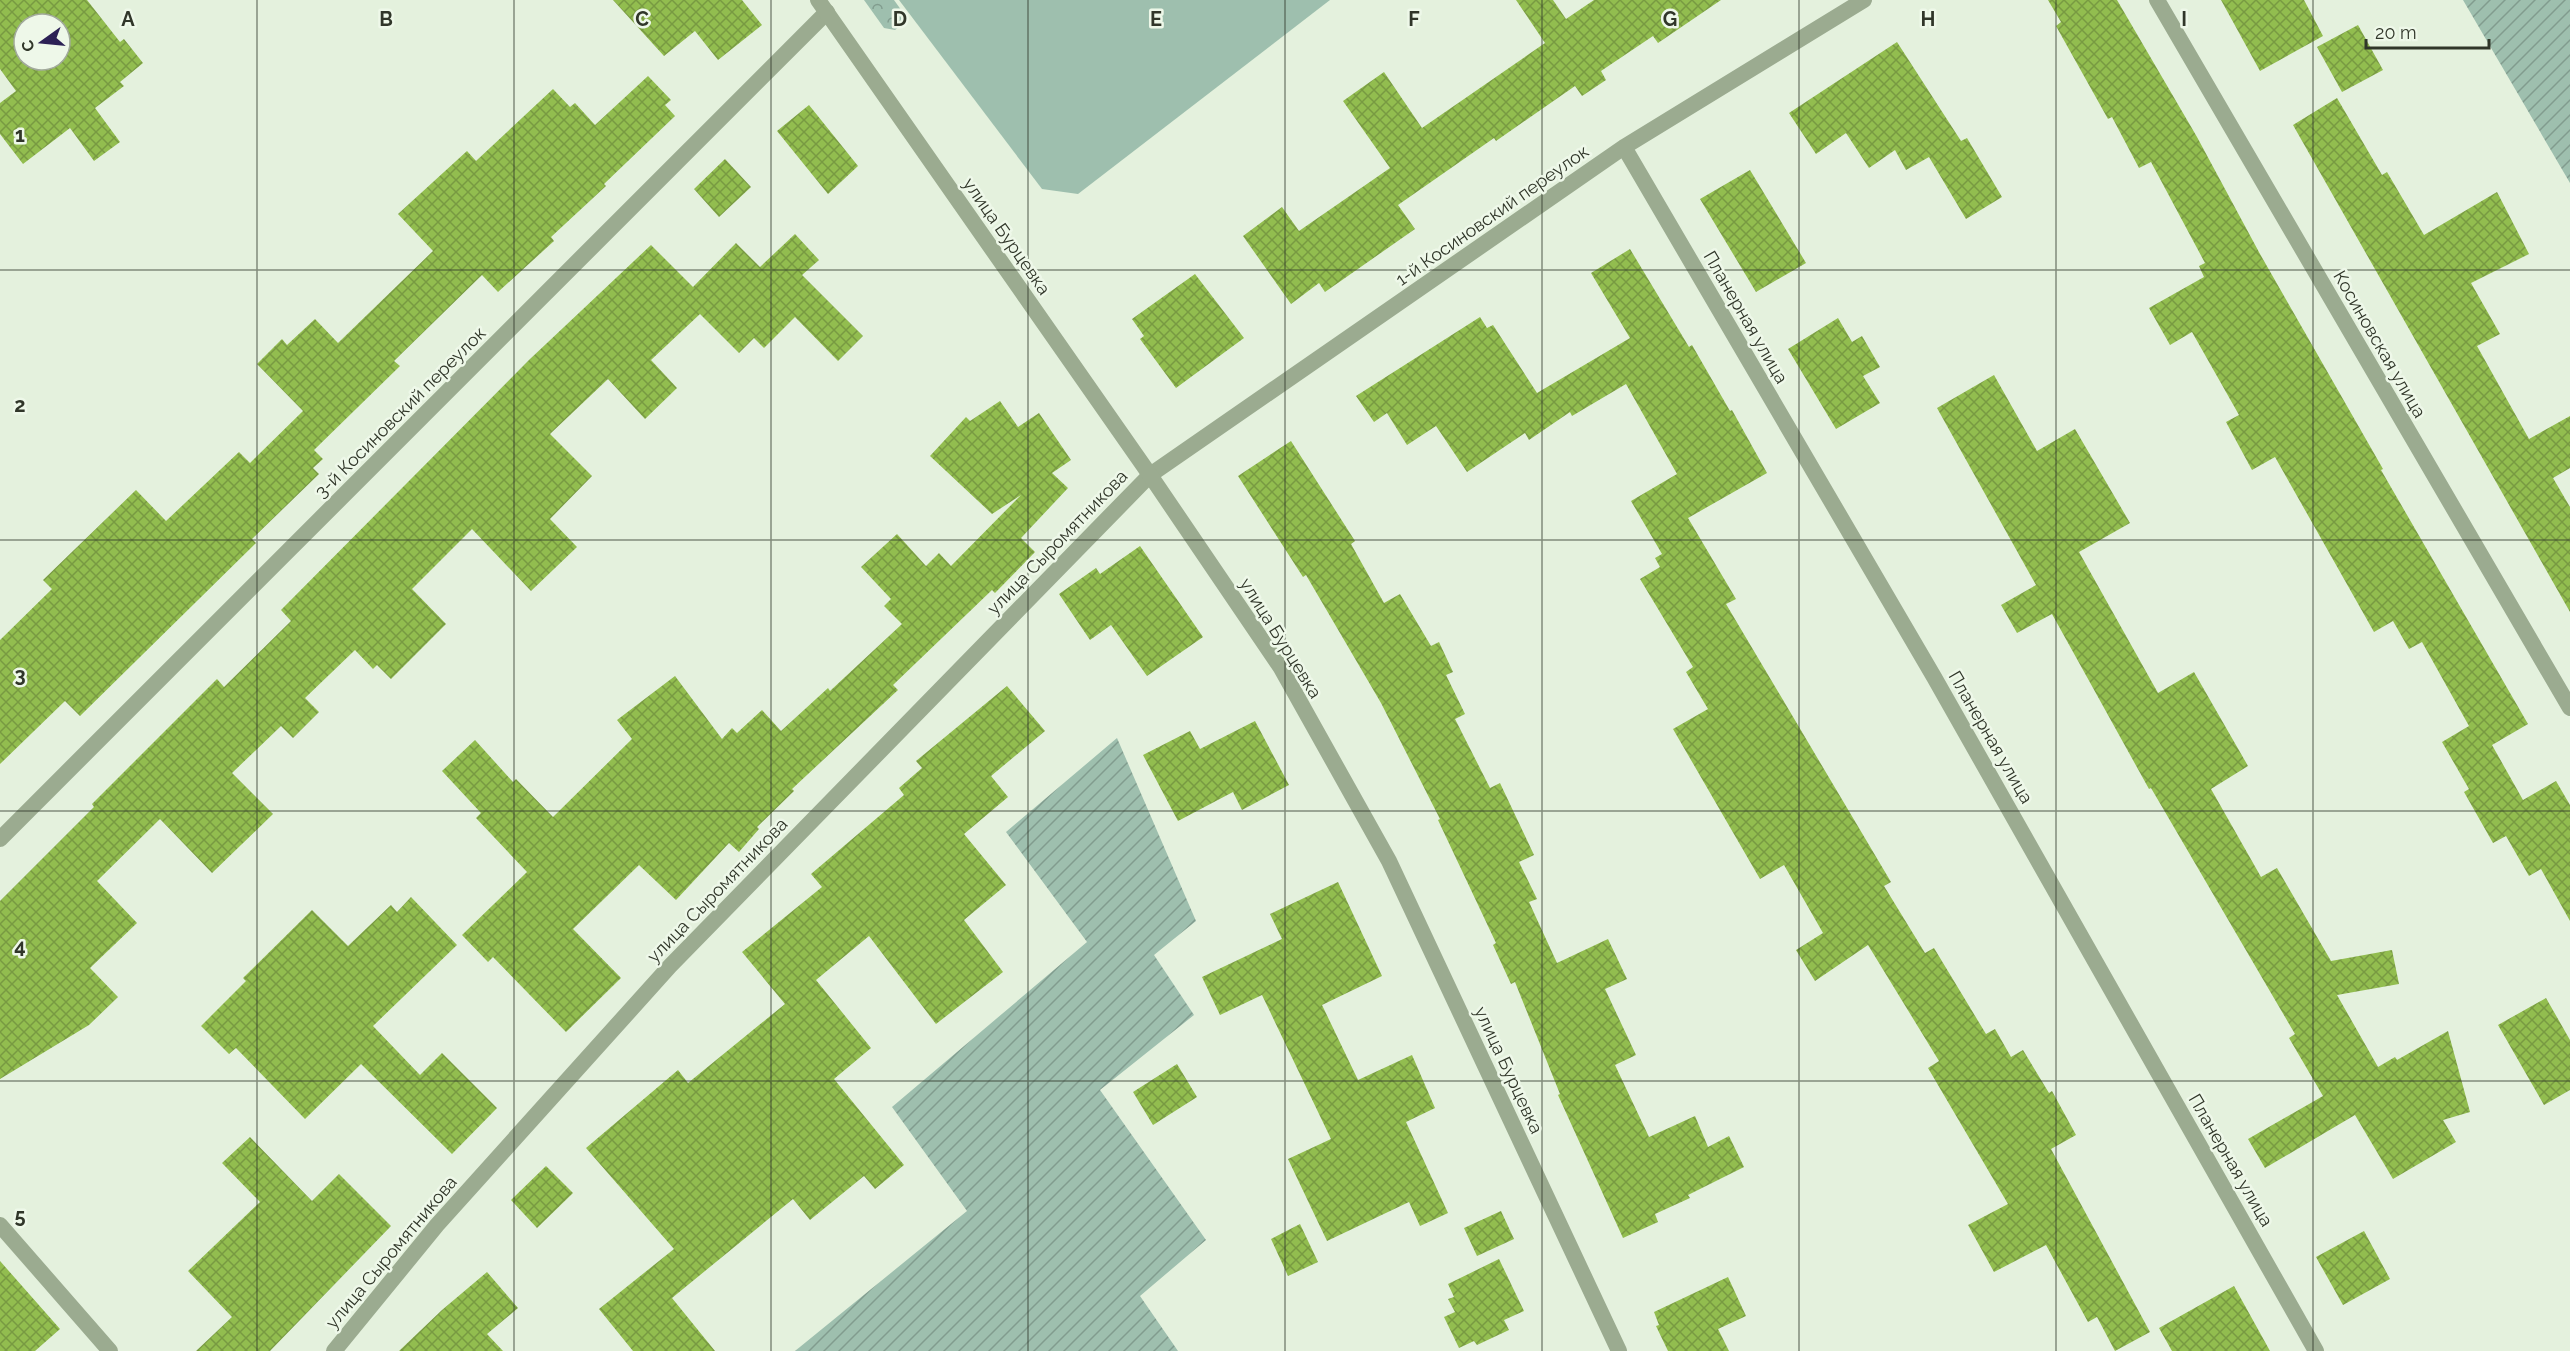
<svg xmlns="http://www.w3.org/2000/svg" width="2570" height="1351" viewBox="0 0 2570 1351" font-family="Raleway,sans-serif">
  <defs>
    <pattern id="forest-crowns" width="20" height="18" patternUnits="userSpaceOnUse" patternTransform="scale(1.5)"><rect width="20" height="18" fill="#9ebfae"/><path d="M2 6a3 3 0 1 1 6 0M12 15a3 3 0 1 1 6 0" fill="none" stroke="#819c8e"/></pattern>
    <pattern id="garden-furrows" width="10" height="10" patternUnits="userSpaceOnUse" patternTransform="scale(1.5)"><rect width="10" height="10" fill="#9ebfae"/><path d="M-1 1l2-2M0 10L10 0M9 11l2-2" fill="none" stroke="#819c8e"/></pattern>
    <pattern id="building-cross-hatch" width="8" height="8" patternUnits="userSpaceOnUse" patternTransform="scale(1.5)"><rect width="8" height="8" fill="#92bd4f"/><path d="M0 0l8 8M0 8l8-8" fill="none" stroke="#789a42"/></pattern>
  </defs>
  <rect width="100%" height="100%" fill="#e4f1dd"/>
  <path fill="url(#forest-crowns)" d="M864 0H894L904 14 903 24 895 30 884 28Z"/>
  <path fill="url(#garden-furrows)" d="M2463 0H2570V183Z
    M1117 738 1196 921 1154 955 1194 1015 1100 1090 1206 1240 1140 1296 1178 1351H795L967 1211 892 1107 1087 942 1006 832Z"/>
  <path fill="#9ebfae" d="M899 0H1330L1078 194 1042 189Z"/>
  <path fill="url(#building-cross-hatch)" fill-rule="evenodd" d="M0 0H87L120 42 124 39 143 63 120 82 124 86 95 108 120 142 94 161 70 128 23 164 0 134V103L16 91 0 69ZM24 24H60V60H24Z
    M613 0H742L762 25 718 60 695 31 664 56Z
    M1516 0H1553L1566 19 1594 0H1721L1658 43 1653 36 1601 71 1606 80 1582 96 1575 86 1496 141 1494 138 1398 205 1415 229 1325 292 1319 283 1291 304 1243 236 1282 207 1299 231 1390 168 1343 101 1384 72 1422 128 1545 43Z
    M2048 0H2117L2197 137 2260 254 2383 469 2381 470 2528 724 2492 745 2523 800 2556 781 2570 805V921L2541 869 2529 876 2506 836 2493 843 2464 792 2469 789 2442 742 2469 726 2422 642 2409 649 2393 621 2374 632 2275 457 2252 470 2226 422 2239 415 2192 332 2170 345 2149 308 2204 277 2199 266 2205 263 2151 162 2139 168 2112 117 2108 119 2056 26 2061 22Z
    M2221 0H2304L2323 36 2260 71Z
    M2358 25 2383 70 2342 92 2317 47Z
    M1897 42 1961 141 1967 138 2002 197 1966 219 1929 157 1906 170 1895 150 1869 168 1846 133 1816 154 1789 113Z
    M648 76 671 100 665 105 675 116 604 184 606 186 551 237 554 241 498 292 482 275 394 361 400 366 314 450 323 459 313 468 319 474 252 539 256 543 80 716 65 701 0 764V640L52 589 43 580 136 490 166 521 239 452 250 463 303 411 257 364 282 339 287 345 315 319 338 343 433 251 398 214 467 151 476 161 553 89 570 107 575 103 595 125Z
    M2337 98 2382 175 2387 172 2424 235 2497 192 2529 254 2471 283 2500 334 2477 346 2529 439 2570 416V468L2553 478 2570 507V612L2293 125Z
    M809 105 858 166 828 194 777 131Z
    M725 159 751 187 719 217 694 189Z
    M1750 170 1806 263 1756 292 1700 199Z
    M795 234 819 260 802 275 863 336 838 361 795 317 764 348 754 338 739 353 700 314 651 360 677 388 645 419 608 379 550 434 592 476 550 519 577 547 531 591 472 529 412 589 446 624 391 679 377 665 373 669 355 650 305 698 319 712 293 738 281 726 232 773 273 814 212 873 160 819 97 881 137 923 90 968 118 997 89 1025 0 1079V901L94 807 92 804 217 679 224 687 291 621 281 610 529 360 651 245 693 287 736 243 760 267Z
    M1630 249 1689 347 1692 345 1730 411 1732 410 1767 473 1688 518 1736 599 1726 604 1891 882 1884 886 1925 953 1934 948 1986 1034 1995 1029 2011 1057 2023 1050 2049 1093 2052 1091 2076 1135 2051 1149 2150 1332 2115 1351 2097 1317 2088 1322 2046 1245 1994 1272 1968 1225 2008 1204 1928 1068 1939 1061 1868 945 1815 981 1796 950 1823 933 1784 865 1760 879 1673 729 1708 709 1686 672 1693 667 1640 579 1660 567 1655 558 1662 554 1631 501 1677 474 1626 384 1572 416 1570 412 1529 440 1525 433 1467 472 1436 426 1407 445 1387 413 1374 422 1356 396 1480 317 1487 328 1493 325 1537 393 1630 338 1591 273Z
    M1195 274 1244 338 1176 388 1140 339 1144 336 1132 319Z
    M1838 318 1852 342 1862 336 1880 367 1863 376 1880 403 1836 429 1788 349Z
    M1994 375 2037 451 2075 429 2130 523 2079 552 2158 693 2194 672 2248 766 2211 789 2261 877 2277 868 2331 961 2392 950 2399 984 2337 995 2378 1067 2395 1057 2397 1060 2448 1031 2470 1112 2443 1120 2456 1142 2393 1179 2355 1115 2265 1168 2248 1139 2323 1096 2289 1038 2295 1034 2151 788 2149 789 2052 614 2017 633 2001 605 2036 585 1937 408Z
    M1000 401 1018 427 1039 413 1071 460 1052 473 1068 488 1021 538 1035 552 995 593 992 590 893 685 898 690 792 789 794 791 757 827 759 829 739 852 729 843 676 900 639 865 573 929 621 978 566 1032 493 957 488 962 462 935 527 872 476 818 481 813 442 771 475 740 513 782 516 779 553 817 632 739 617 720 675 676 722 739 732 728 737 733 762 710 781 731 828 688 830 691 902 624 884 606 891 599 861 567 897 534 926 566 939 553 951 566 1021 495 992 514 930 456 966 417 970 421Z
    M1291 441 1355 541 1351 544 1384 603 1400 594 1431 646 1439 642 1453 672 1446 675 1465 714 1455 719 1490 788 1500 783 1534 855 1519 862 1537 899 1529 902 1557 963 1608 939 1627 979 1605 989 1636 1055 1615 1065 1649 1137 1695 1116 1708 1147 1729 1136 1744 1167 1688 1195 1690 1198 1655 1214 1658 1222 1623 1238 1558 1095 1560 1094 1515 982 1511 984 1493 945 1496 943 1438 820 1440 819 1381 703 1306 575 1303 577 1238 476Z
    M1140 546 1203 637 1147 676 1111 625 1090 640 1059 594 1096 568 1100 574Z
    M1007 686 1045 731 991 776 1008 797 964 834 1006 885 964 920 1003 972 936 1024 869 936 816 980 871 1048 834 1079 904 1165 875 1189 864 1176 810 1220 793 1199 672 1298 715 1351H633L599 1309 674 1249 586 1148 678 1070 688 1083 785 1004 742 952 822 887 811 874 904 795 899 788 922 768 916 761Z
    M1255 721 1289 785 1242 810 1233 792 1178 821 1143 755 1190 731 1200 749Z
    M1338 882 1382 976 1322 1005 1358 1080 1412 1055 1435 1108 1406 1122 1448 1213 1420 1226 1409 1202 1327 1241 1288 1159 1331 1139 1262 995 1220 1015 1202 977 1282 939 1270 914Z
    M411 897 457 945 373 1026 420 1075 442 1053 497 1108 452 1154 361 1064 305 1119 236 1048 229 1054 201 1026 246 981 243 978 312 910 348 946 391 905 397 912Z
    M2546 998 2570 1040V1090L2544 1105 2498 1025Z
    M1177 1064 1197 1097 1153 1125 1133 1092Z
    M250 1137 312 1201 339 1174 391 1226 270 1351H196L232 1317 188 1271 260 1202 222 1163Z
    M546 1166 573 1193 537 1228 511 1200Z
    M1501 1211 1514 1239 1477 1256 1464 1228Z
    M1300 1224 1318 1262 1288 1276 1271 1239Z
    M2364 1231 2390 1279 2343 1305 2316 1257Z
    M1499 1259 1524 1311 1504 1320 1509 1330 1477 1345 1474 1341 1459 1348 1444 1317 1455 1312 1448 1299 1454 1297 1448 1284Z
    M0 1261 60 1329 35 1351H0Z
    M487 1272 518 1308 487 1334 503 1351H399L442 1310Z
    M1728 1277 1746 1316 1718 1329 1729 1351H1668L1656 1326 1659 1325 1654 1312Z
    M2234 1286 2270 1351H2172L2159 1328Z"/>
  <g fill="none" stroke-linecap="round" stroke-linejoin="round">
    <path stroke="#9bab90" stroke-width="16" d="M2157 0 2570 708
      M1624 147 1934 677 2316 1351
      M0 839 827 12
      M0 1225 110 1351
      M334 1351 437 1225 670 966 1150 475 1624 147 1864 0"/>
    <path stroke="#9bab90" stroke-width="16" d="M818 0 1150 475 1281 668 1389 861 1619 1351"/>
  </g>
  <path fill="none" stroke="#303629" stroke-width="1.5" stroke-opacity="0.55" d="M257 0V1351M514 0V1351M771 0V1351M1028 0V1351M1285 0V1351M1542 0V1351M1799 0V1351M2056 0V1351M2313 0V1351M0 270H2570M0 540H2570M0 811H2570M0 1081H2570"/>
  <g text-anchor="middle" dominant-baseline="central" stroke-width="5" stroke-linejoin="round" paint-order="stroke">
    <g font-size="18" fill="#303629" stroke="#eef8e9">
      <text transform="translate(1492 215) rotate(-35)">1-й Косиновский переулок</text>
      <text transform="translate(1007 236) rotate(55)">улица Бурцевка</text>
      <text transform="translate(1746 317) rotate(60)">Планерная улица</text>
      <text transform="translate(2380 344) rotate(60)">Косиновская улица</text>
      <text transform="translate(400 412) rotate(-45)">3-й Косиновский переулок</text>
      <text transform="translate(1057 542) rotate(-46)">улица Сыромятникова</text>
      <text transform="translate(1281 638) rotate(58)">улица Бурцевка</text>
      <text transform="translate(1991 737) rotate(60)">Планерная улица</text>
      <text transform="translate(717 890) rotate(-46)">улица Сыромятникова</text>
      <text transform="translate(1509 1070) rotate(65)">улица Бурцевка</text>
      <text transform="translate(2231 1160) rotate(60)">Планерная улица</text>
      <text transform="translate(391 1252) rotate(-50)">улица Сыромятникова</text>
    </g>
  </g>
  <g font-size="20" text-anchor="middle" font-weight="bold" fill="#303629" stroke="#eef8e9" stroke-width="5" stroke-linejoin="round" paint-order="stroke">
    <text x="128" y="26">A</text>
    <text x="386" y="26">B</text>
    <text x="642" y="26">C</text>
    <text x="900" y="26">D</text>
    <text x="1156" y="26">E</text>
    <text x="1414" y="26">F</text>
    <text x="1670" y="26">G</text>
    <text x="1928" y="26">H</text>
    <text x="2184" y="26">I</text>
    <text x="20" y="142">1</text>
    <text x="20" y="412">2</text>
    <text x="20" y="682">3</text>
    <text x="20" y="953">4</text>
    <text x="20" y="1223">5</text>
  </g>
  <g transform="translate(42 42) rotate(255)"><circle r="28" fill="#eef8e9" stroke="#a2aa9c" stroke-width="1.5"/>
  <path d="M0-4.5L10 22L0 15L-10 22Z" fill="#2c2155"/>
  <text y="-9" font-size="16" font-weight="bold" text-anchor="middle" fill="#303629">С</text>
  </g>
  <path d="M2366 39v9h123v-9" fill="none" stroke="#303629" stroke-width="3"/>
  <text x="2375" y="39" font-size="18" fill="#303629" stroke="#eef8e9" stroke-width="4.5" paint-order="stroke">20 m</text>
</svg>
